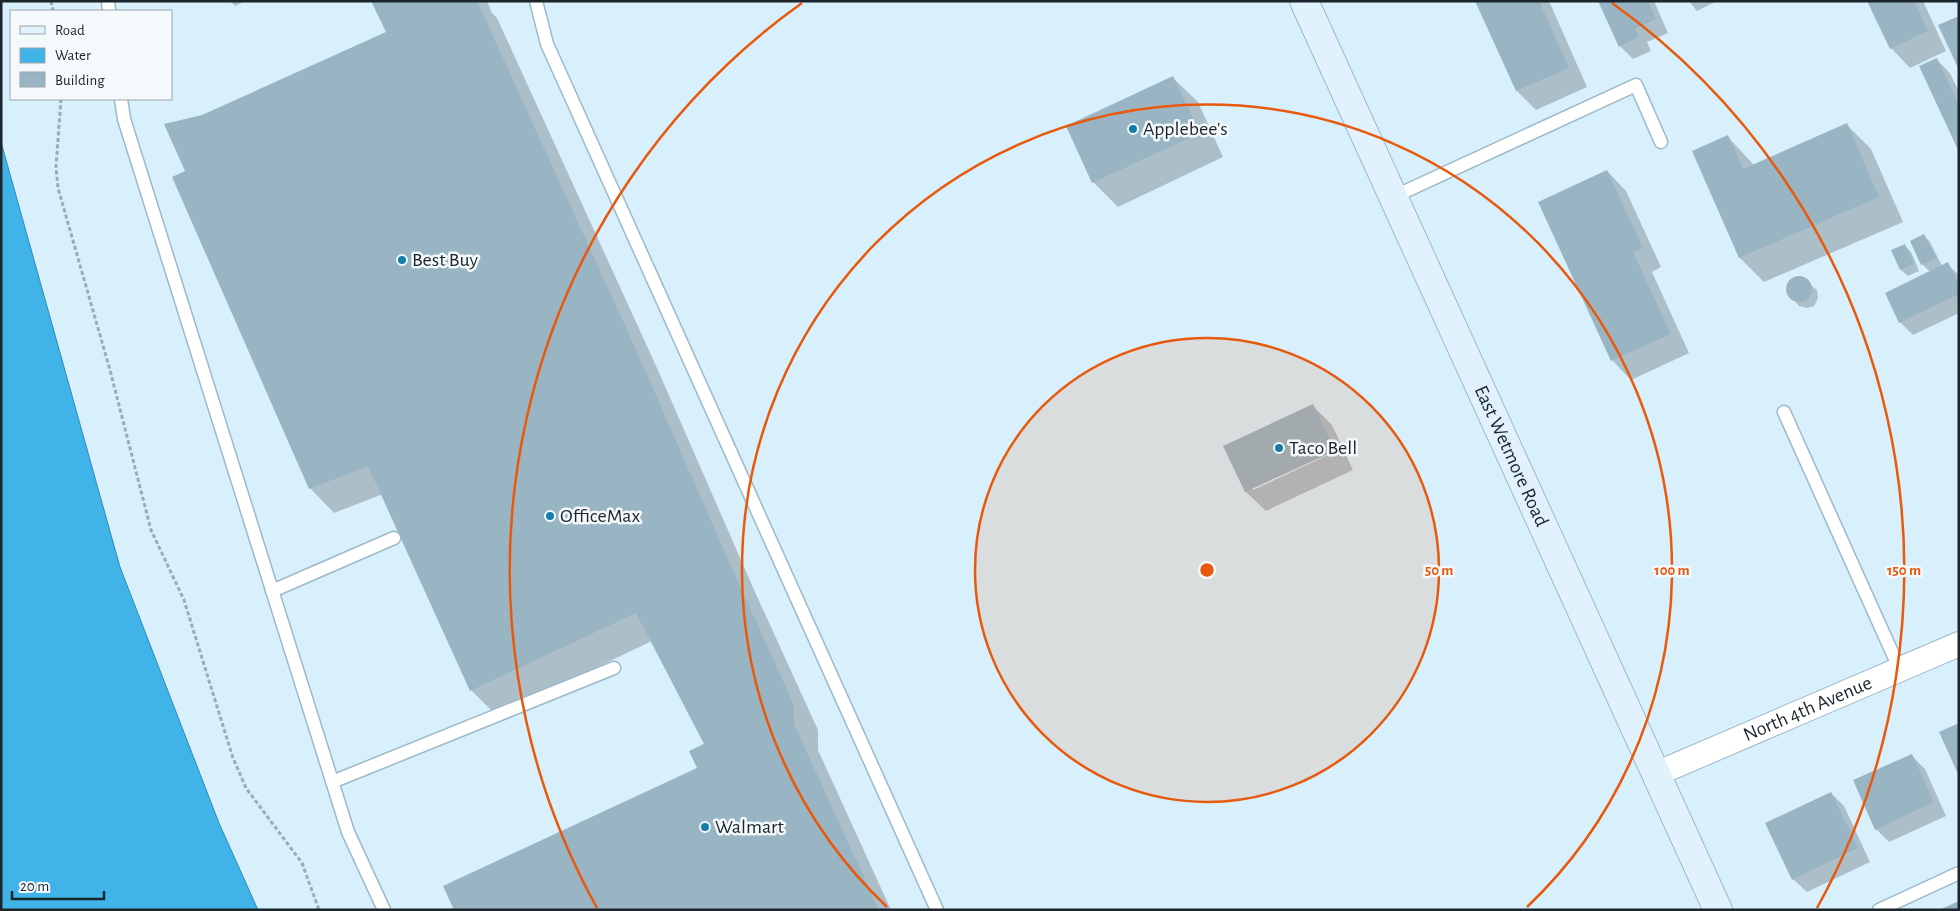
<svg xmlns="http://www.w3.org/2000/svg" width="1960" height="911" viewBox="0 0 1960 911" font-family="'Alegreya Sans',sans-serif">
  <rect width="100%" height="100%" fill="#d8effc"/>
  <path fill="#40b4e8" stroke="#3589af" d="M1 142 120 567 219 823 258 910H1Z"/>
  <path fill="#0003" fill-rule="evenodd" d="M230 1H245L235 6Z
    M372 1H487L492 13 497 18 657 368 755 592 818 730V750L891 910H455L699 768 706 745 652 641 496 715 471 690 383 494 334 513 310 488 187 172 202 117 387 32Z
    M1477 1H1549L1587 87 1536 110 1517 91Z
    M1600 1H1654L1668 33 1647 42 1651 51 1633 59 1620 46Z
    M1689 1H1717L1697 11Z
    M1869 1H1923L1946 51 1910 68 1891 48Z
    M1937 60 1950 73 1959 92V149Z
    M1173 78 1198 102 1223 157 1118 207 1093 182Z
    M1847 125 1871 149 1903 222 1764 282 1740 258 1693 152 1728 137 1754 165Z
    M1607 171 1626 191 1661 267 1652 272 1689 353 1631 380 1612 360Z
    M1924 236 1930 242 1942 266 1947 264 1959 275V313L1913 335 1900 322 1930 272 1922 264Z
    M1904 245 1911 252 1919 271 1908 276 1901 270 1893 251Z
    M1800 277 1817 290 1818 298 1814 306 1807 308 1799 306 1793 299 1787 289 1793 279Z
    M1312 405 1332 425 1353 470 1266 511 1246 492 1225 446ZM1340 447 1341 449 1253 490V488Z
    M1912 756 1925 769 1946 816 1889 842 1876 829Z
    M1831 793 1844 806 1870 862 1807 892 1793 879Z"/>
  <path fill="#99b5c4" d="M371 1H477L633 343 731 566 794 705V724L879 910H454L443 886 697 768 689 751 704 744 636 613 470 691 368 466 309 489 172 177 185 171 164 124 202 115 386 32Z
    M1475 1H1539L1569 68 1516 91Z
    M1598 1H1648L1656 19 1635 29 1639 37 1619 47Z
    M1867 1H1914L1928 31 1890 49Z
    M1959 16V70L1938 25Z
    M1937 58 1959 105V152L1919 66Z
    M1173 76 1200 133 1092 183 1066 126Z
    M1847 123 1879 197 1739 258 1692 151 1728 135 1743 169Z
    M1607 170 1643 248 1633 252 1671 334 1611 361 1538 202Z
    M1924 234 1936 258 1921 265 1910 241Z
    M1905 244 1914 264 1900 270 1891 250Z
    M1948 262 1959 285V294L1899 323 1885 293Z
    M1786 289a13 13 0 1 1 26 0a13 13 0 1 1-26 0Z
    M1313 404 1335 451 1245 492 1223 446Z
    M1959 723V776L1939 732Z
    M1912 754 1934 802 1875 830 1853 780Z
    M1831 792 1858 848 1792 880 1765 823Z
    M1959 901V910H1939Z"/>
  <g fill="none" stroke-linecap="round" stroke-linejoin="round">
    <g stroke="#9db9c8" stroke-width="15">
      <path id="service" d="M108 1 109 11
        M536 1 547 44 937 910
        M121 99 124 119 348 832 384 910
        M1393 197 1636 85 1661 142
        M1784 412 1900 670
        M272 591 394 538
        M332 782 614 668
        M1879 910 1959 873"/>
    </g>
    <g stroke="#9db9c8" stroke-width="26">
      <g id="minor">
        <path id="s1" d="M1656 774 1959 644"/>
      </g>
    </g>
    <g stroke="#9db9c8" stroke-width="30">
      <g id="secondary">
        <path id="s2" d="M1304 1 1718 910"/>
      </g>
    </g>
    <path stroke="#9aacb7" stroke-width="3" stroke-dasharray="4 2.5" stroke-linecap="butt" d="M51 1 53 11
      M61 99 56 167 58 188 110 370 151 530 184 600 233 758 246 788 302 863 319 910"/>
    <use href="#service" stroke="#fff" stroke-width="12"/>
    <use href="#minor" stroke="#fff" stroke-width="24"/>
    <use href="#secondary" stroke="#e1f2fc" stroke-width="28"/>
  </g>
  <circle cx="1207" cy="570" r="232" fill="#e8590c" fill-opacity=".12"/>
  <g fill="none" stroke="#e8590c" stroke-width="2.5">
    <circle cx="1207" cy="570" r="232"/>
    <path d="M887 907A465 465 0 1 1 1527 907"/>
    <path d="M597 908A697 697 0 0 1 802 3M1612 3A697 697 0 0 1 1817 908"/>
  </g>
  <g fill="#147ea7" stroke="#f4f9fc" stroke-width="2">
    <circle cx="1133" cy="129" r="5"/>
    <circle cx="402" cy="260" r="5"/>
    <circle cx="1279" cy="448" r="5"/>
    <circle cx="550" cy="516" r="5"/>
    <circle cx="705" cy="827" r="5"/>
  </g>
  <g text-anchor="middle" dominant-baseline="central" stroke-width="5" stroke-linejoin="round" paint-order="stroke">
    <g font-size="20" fill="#1b252b" stroke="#f4f9fc" text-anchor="start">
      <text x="1143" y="129">Applebee's</text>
      <text x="412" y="260">Best Buy</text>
      <text x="1289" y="448">Taco Bell</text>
      <text x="560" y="516">OfficeMax</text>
      <text x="715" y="827">Walmart</text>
    </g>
    <g font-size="20" fill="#1b252b" stroke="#f4f9fc">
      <text stroke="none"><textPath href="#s2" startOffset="500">East Wetmore Road</textPath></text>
      <text stroke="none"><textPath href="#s1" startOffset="165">North 4th Avenue</textPath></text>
    </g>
  </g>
  <circle cx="1207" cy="570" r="8" fill="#e8590c" stroke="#f4f9fc" stroke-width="2.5"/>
  <g font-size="15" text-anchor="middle" font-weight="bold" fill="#e8590c" stroke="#f4f9fc" stroke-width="5" stroke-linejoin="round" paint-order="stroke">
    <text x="1439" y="575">50 m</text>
    <text x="1672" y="575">100 m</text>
    <text x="1904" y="575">150 m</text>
  </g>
  <rect width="1960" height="911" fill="none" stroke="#1b252b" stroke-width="5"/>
  <rect x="10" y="10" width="162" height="90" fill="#f4f9fc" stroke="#9da4a8"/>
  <rect x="20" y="26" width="25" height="8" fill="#e1f2fc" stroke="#9da4a8"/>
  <text x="55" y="35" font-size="15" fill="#1b252b">Road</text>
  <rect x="20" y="48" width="25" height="15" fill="#40b4e8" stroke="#9da4a8"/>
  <text x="55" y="60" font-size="15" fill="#1b252b">Water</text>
  <rect x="20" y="72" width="25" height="15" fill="#99b5c4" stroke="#9da4a8"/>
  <text x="55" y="85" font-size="15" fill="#1b252b">Building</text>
  <path d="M12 891v8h92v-8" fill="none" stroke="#1b252b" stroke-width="2.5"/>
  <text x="20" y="891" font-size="15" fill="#1b252b" stroke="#f4f9fc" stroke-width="4" paint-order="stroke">20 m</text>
</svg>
